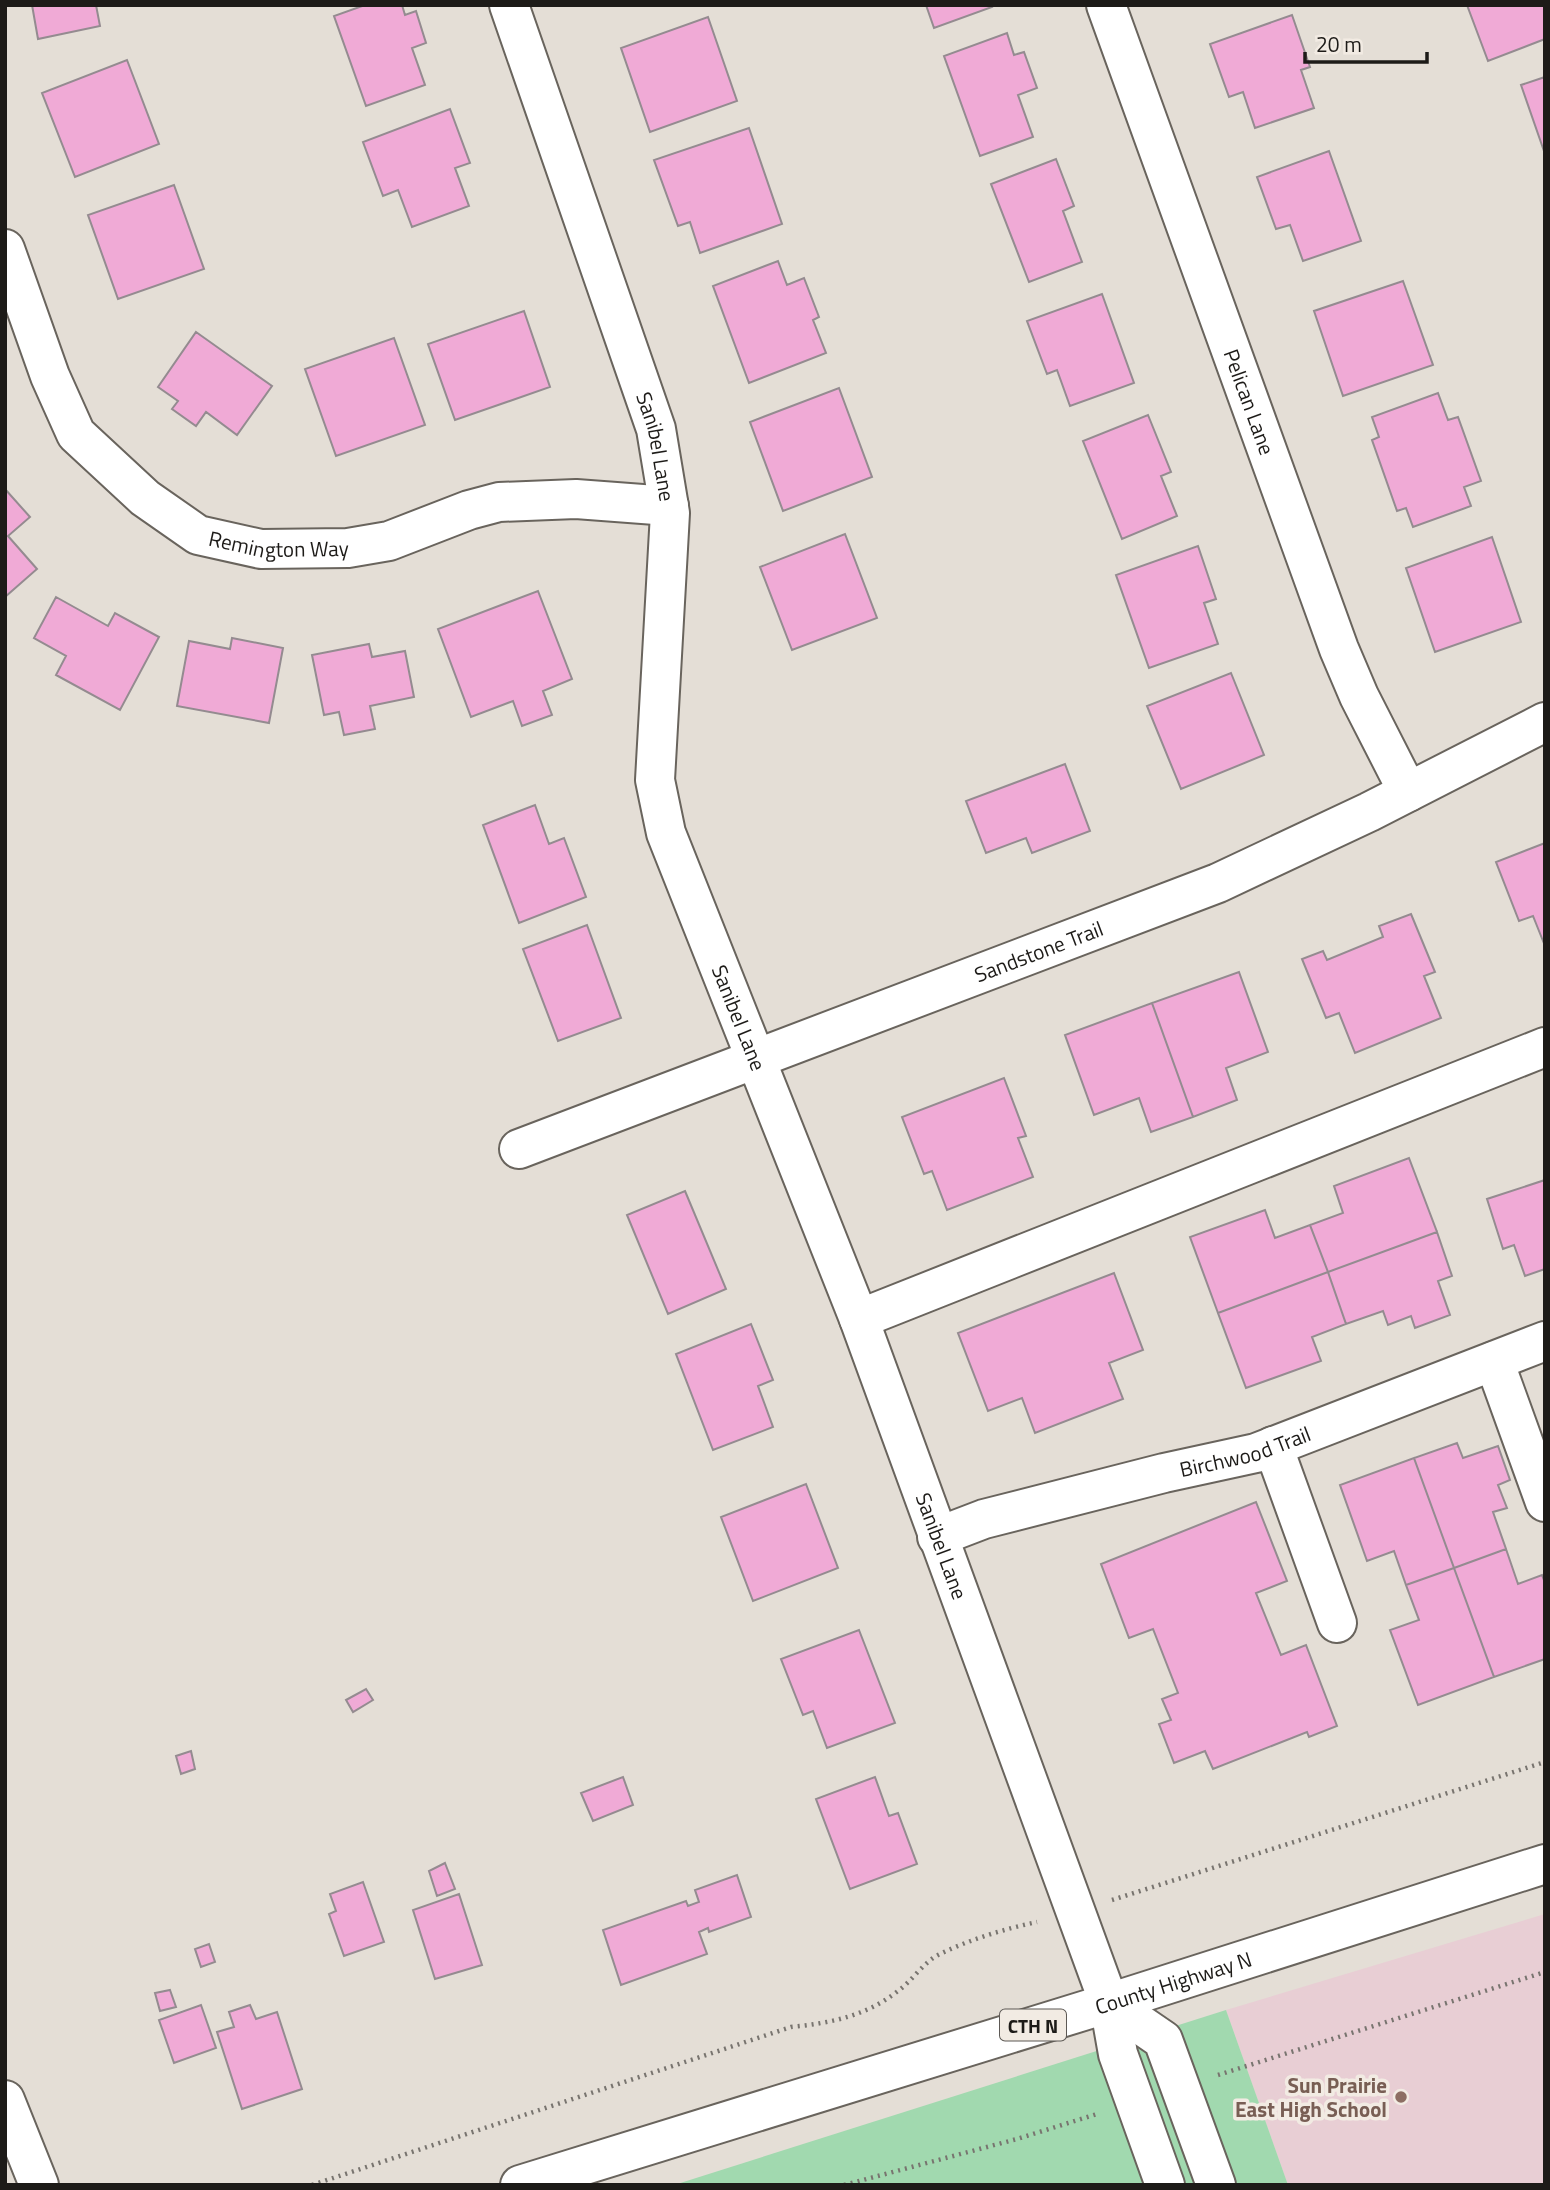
<svg xmlns="http://www.w3.org/2000/svg" width="1550" height="2190" viewBox="0 0 1550 2190" font-family="'Titillium Web',sans-serif">
  <rect width="100%" height="100%" fill="#e4ded6"/>
  <path fill="#e8ced4" d="M1545 1914V2185H1288L1226 2010Z"/>
  <path fill="#a1d9af" d="M1226 2010 1288 2185H674Z"/>
  <path fill="#f0aad6" stroke="#948b90" stroke-width="2" d="M32 5H96L100 26 38 39Z
    M365 5H402L405 15 416 11 426 43 412 48 425 85 366 106 334 16Z
    M926 5H991L992 7 934 28Z
    M1467 5H1545V39L1488 61Z
    M1292 15 1310 67 1301 70 1314 108 1255 128 1243 92 1229 97 1210 44Z
    M708 17 737 101 650 132 621 48Z
    M1007 33 1014 55 1024 52 1037 88 1018 95 1033 137 980 156 944 56Z
    M127 60 159 144 75 177 42 93Z
    M1545 77V154L1521 85Z
    M450 109 470 163 455 168 469 206 412 227 398 190 383 196 363 142Z
    M749 128 782 224 700 253 690 222 678 226 654 160Z
    M1329 151 1361 241 1303 261 1290 225 1276 229 1257 177Z
    M1056 159 1074 206 1063 211 1082 262 1029 282 991 184Z
    M174 185 204 269 118 299 88 215Z
    M778 261 787 285 804 278 819 317 813 320 826 353 749 383 713 286Z
    M1403 281 1433 365 1343 396 1314 311Z
    M1102 294 1134 383 1070 406 1057 370 1047 374 1027 321Z
    M524 311 550 387 455 420 428 344Z
    M196 332 272 386 237 435 206 412 196 426 172 409 178 401 158 387Z
    M394 338 425 425 336 456 305 369Z
    M839 388 872 477 783 511 750 422Z
    M1438 393 1448 420 1458 417 1481 481 1464 487 1471 506 1413 527 1406 508 1397 511 1372 440 1379 437 1372 417Z
    M1148 415 1171 472 1161 476 1177 516 1122 539 1083 441Z
    M5 489 30 517 8 536 37 569 5 597Z
    M845 534 877 618 792 650 760 567Z
    M1492 537 1521 622 1435 652 1406 568Z
    M1198 546 1216 599 1204 603 1218 644 1149 668 1116 575Z
    M538 591 572 679 543 691 552 715 522 726 513 701 471 717 438 629Z
    M56 597 108 626 115 613 159 637 120 710 56 675 66 656 34 638Z
    M232 638 283 648 269 723 177 706 189 641 230 649Z
    M369 644 372 657 405 651 414 697 370 706 375 729 344 735 339 712 324 715 312 655Z
    M1231 673 1264 755 1181 789 1147 706Z
    M1065 764 1090 831 1032 853 1026 838 986 853 966 801Z
    M535 805 549 844 564 838 586 897 519 923 483 825Z
    M1545 843V946L1533 916 1519 921 1496 862Z
    M1411 914 1435 972 1424 976 1441 1018 1355 1053 1339 1013 1326 1018 1302 959 1323 951 1327 960 1383 937 1379 926Z
    M587 925 621 1018 558 1041 523 949Z
    M1239 972 1268 1052 1226 1068 1237 1100 1193 1117 1152 1003Z
    M1152 1003 1193 1117 1151 1132 1139 1098 1094 1115 1065 1035Z
    M1004 1078 1026 1136 1018 1138 1033 1177 947 1210 932 1171 924 1174 902 1117Z
    M1409 1158 1437 1232 1328 1272 1310 1225 1343 1213 1334 1186Z
    M1545 1180V1269L1525 1276 1514 1245 1503 1249 1487 1199Z
    M685 1191 726 1289 668 1314 627 1215Z
    M1265 1210 1275 1238 1310 1225 1328 1272 1218 1313 1190 1237Z
    M1437 1232 1452 1276 1438 1281 1450 1315 1415 1328 1411 1316 1388 1325 1383 1311 1346 1324 1328 1272Z
    M1328 1272 1346 1324 1312 1337 1321 1361 1246 1388 1218 1313Z
    M1114 1273 1143 1350 1109 1363 1123 1399 1035 1433 1022 1398 988 1411 958 1333Z
    M751 1324 773 1380 758 1386 773 1427 713 1450 676 1354Z
    M1457 1443 1463 1458 1498 1446 1510 1480 1498 1485 1507 1508 1493 1512 1506 1549 1454 1568 1414 1458Z
    M1414 1458 1454 1568 1406 1585 1394 1551 1367 1561 1340 1485Z
    M806 1484 838 1568 753 1601 721 1517Z
    M1256 1502 1287 1581 1256 1593 1281 1655 1306 1645 1337 1726 1309 1737 1307 1732 1213 1769 1205 1751 1174 1763 1159 1724 1171 1720 1162 1699 1178 1693 1153 1629 1129 1638 1101 1564Z
    M1506 1549 1518 1584 1542 1575 1545 1583V1659L1494 1677 1454 1568Z
    M1454 1568 1494 1677 1418 1705 1390 1630 1419 1620 1406 1585Z
    M859 1630 895 1723 827 1748 813 1711 803 1715 781 1659Z
    M366 1689 373 1700 353 1712 346 1700Z
    M191 1751 195 1769 181 1774 176 1756Z
    M623 1777 633 1805 593 1821 581 1793Z
    M875 1777 889 1816 898 1813 917 1864 850 1889 816 1799Z
    M445 1863 455 1889 437 1896 429 1871Z
    M737 1875 751 1917 709 1932 708 1928 699 1932 707 1954 621 1985 603 1930 686 1901 688 1906 699 1902 695 1890Z
    M363 1882 384 1942 344 1956 329 1914 336 1911 330 1894Z
    M459 1894 482 1965 435 1979 413 1910Z
    M209 1944 215 1962 201 1967 195 1949Z
    M170 1990 176 2007 160 2011 155 1993Z
    M201 2005 216 2048 174 2063 159 2020Z
    M250 2005 256 2019 277 2012 302 2089 242 2109 217 2032 234 2027 229 2012Z"/>
  <g fill="none" stroke-linecap="round" stroke-linejoin="round">
    <g stroke="#69645d" stroke-width="42">
      <g id="minor">
        <path id="s1" d="M509 5 656 429 670 513 655 780 666 833 859 1319 1109 2003 1118 2054 1165 2185"/>
        <path id="s2" d="M1106 5 1339 649 1359 696 1408 792"/>
        <path id="s3" d="M5 249 50 376 76 434 145 498 198 535 261 549 348 548 389 541 469 510 499 502 576 499 669 506"/>
        <path id="s4" d="M519 1149 1218 883 1369 812 1545 722"/>
        <path d="M859 1319 1545 1047"/>
        <path d="M1494 1361 1545 1502"/>
        <path d="M1273 1446 1337 1623"/>
        <path id="s5" d="M937 1537 984 1519 1164 1473 1256 1453 1545 1341"/>
        <path d="M1109 2003 1163 2040 1216 2185"/>
        <path d="M5 2100 39 2185"/>
      </g>
    </g>
    <g stroke="#69645d" stroke-width="42">
      <g id="major">
        <path id="s6" d="M520 2185 1109 2003 1545 1864"/>
      </g>
    </g>
    <path stroke="#78746f" stroke-width="4.5" stroke-dasharray="2 5" stroke-linecap="butt" d="M1112 1900 1545 1762
      M1218 2075 1545 1972
      M312 2185 791 2027C831 2023 866 2016 898 1991 912 1981 923 1963 938 1955 968 1940 1004 1929 1037 1922
      M844 2185 1017 2139 1097 2114"/>
    <use href="#minor" stroke="#fff" stroke-width="38"/>
    <use href="#major" stroke="#fff" stroke-width="38"/>
  </g>
  <circle fill="#8d6e63" stroke="#f2ebe3" stroke-width="2.5" cx="1401" cy="2097" r="7"/>
  <g text-anchor="middle" dominant-baseline="central" stroke-width="7" stroke-linejoin="round" paint-order="stroke">
    <rect fill="#f2ebe3" stroke="#5d5955" stroke-width="2" x="1000" y="2009.5" width="66" height="31" rx="5"/>
    <g font-size="19" font-weight="bold" fill="#1d1b18">
      <text x="1033" y="2025">CTH N</text>
    </g>
    <g font-size="21" fill="#1d1b18" stroke="#f2ebe3">
      <text stroke="none"><textPath href="#s2" startOffset="422">Pelican Lane</textPath></text>
      <text stroke="none"><textPath href="#s1" startOffset="466">Sanibel Lane</textPath></text>
      <text stroke="none"><textPath href="#s3" startOffset="439">Remington Way</textPath></text>
      <text stroke="none"><textPath href="#s4" startOffset="556">Sandstone Trail</textPath></text>
      <text stroke="none"><textPath href="#s1" startOffset="1054">Sanibel Lane</textPath></text>
      <text stroke="none"><textPath href="#s5" startOffset="320">Birchwood Trail</textPath></text>
      <text stroke="none"><textPath href="#s1" startOffset="1620">Sanibel Lane</textPath></text>
      <text stroke="none"><textPath href="#s6" startOffset="684">County Highway N</textPath></text>
    </g>
    <g font-size="21" font-weight="bold" fill="#785e54" stroke="#f2ebe3" text-anchor="end">
      <text x="1387" y="2085">Sun Prairie<tspan x="1387" dy="24">East High School</tspan></text>
    </g>
  </g>
  <rect width="1550" height="2190" fill="none" stroke="#1d1b18" stroke-width="14"/>
  <path d="M1305 52v10h122v-10" fill="none" stroke="#1d1b18" stroke-width="3.5"/>
  <text x="1316" y="52" font-size="21" fill="#1d1b18" stroke="#f2ebe3" stroke-width="5" paint-order="stroke">20 m</text>
</svg>
